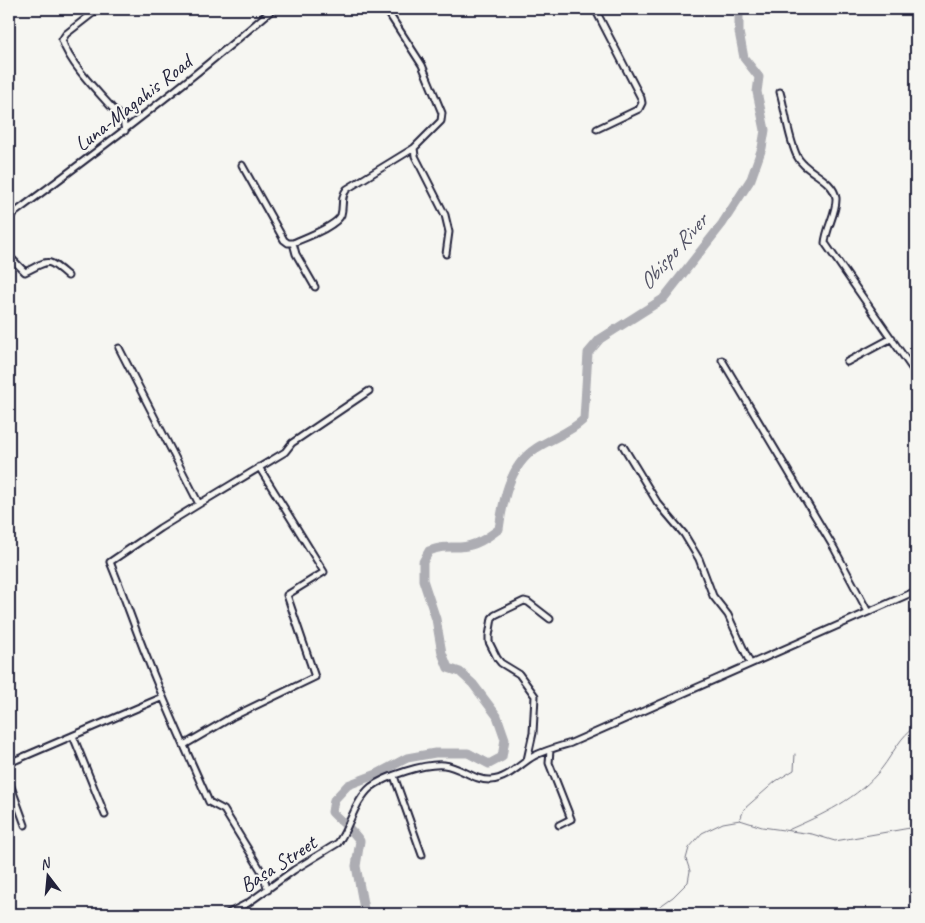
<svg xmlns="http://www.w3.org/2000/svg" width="925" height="923" viewBox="0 0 925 923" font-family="Caveat,sans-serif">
  <rect width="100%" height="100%" fill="#f6f6f2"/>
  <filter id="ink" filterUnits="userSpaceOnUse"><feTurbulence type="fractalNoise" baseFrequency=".02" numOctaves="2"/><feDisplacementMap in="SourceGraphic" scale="10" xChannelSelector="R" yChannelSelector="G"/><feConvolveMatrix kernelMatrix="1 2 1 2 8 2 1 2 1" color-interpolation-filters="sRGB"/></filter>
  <g filter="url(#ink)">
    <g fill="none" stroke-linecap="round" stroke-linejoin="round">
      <path stroke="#757583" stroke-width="1" d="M740 820 744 809 776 781 794 770 795 754
        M788 830C822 815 858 799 882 768 893 754 900 736 916 726
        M649 914 673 897 688 882 690 871 686 859 689 848 702 833 723 823 740 820 762 827 812 834 835 841 916 827"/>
      <path stroke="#adadb3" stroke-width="9" d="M365 914 356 866 360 841C352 829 341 822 332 812L334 800 348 785 377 774 407 758 435 753H468L489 764 502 757 505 739 497 716 473 684 460 672 448 668 442 653 436 619 423 580V562L429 551C441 546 447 547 460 547 476 546 487 538 499 529 503 501 509 466 535 449 551 438 570 433 584 419L588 353 600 339 663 299 722 224 751 179 762 148 765 130 757 92 759 77 744 58 739 32V9"/>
      <g stroke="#22223b" stroke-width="9">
        <path id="street" d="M98 9 66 34 62 40C70 66 105 99 123 120L125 131
          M386 9 422 65 442 113 441 121 414 148 415 156 445 215 449 232 446 254
          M595 9 641 98 642 103 639 109 597 129
          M780 92C786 113 788 137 797 156 804 172 833 178 836 198 837 212 826 228 825 243L916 374
          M242 165 284 240 288 243H293
          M9 217C99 150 188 83 273 9
          M9 256 25 272C50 260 46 257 68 276
          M315 287 296 254 293 243C304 238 337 226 341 215 344 205 340 197 347 189L414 148
          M119 348 199 504 160 528 110 562C123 593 134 626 147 658 166 707 188 754 209 802L224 810 262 872 268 890
          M722 360 834 548 868 612
          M847 362 892 338
          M623 446 657 502 684 534 699 559 713 596 728 615 750 663
          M199 504 285 452 292 443 369 391
          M73 736 105 815
          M184 745 232 717 315 677 287 595 324 572 259 467
          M550 750 549 763 571 819 559 825
          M527 760 533 733 535 696 519 674 501 663 497 658 489 642V636L492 618 495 615 524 601 528 602 550 619
          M9 763 163 697
          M394 776 422 855
          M9 781 25 825
          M227 914 248 903 294 870 338 843C347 831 351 815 359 802 362 797 366 791 371 787 386 776 425 763 444 765 461 767 474 781 491 780 508 779 521 763 534 756 546 750 558 747 571 743L916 591
          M909 914 916 911"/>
      </g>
      <use href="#street" stroke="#f6f6f2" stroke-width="5"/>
    </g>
  </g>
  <g text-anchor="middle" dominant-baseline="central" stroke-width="4.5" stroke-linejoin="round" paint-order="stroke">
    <g font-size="21" fill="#22223b" stroke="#f6f6f2">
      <text transform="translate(133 103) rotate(-38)">Luna-Magahis Road</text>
      <text transform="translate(278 864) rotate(-33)">Basa Street</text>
    </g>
    <g font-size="22" font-style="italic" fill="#535365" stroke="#f6f6f2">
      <text transform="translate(673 252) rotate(-49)">Obispo River</text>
    </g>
  </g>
  <rect width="925" height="923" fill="none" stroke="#f6f6f2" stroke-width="30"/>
  <rect x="15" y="15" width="895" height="893" fill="none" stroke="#22223b" stroke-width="2" filter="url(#ink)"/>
  <g transform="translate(48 876) rotate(344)" stroke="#f6f6f2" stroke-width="4" paint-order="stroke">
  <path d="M0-4L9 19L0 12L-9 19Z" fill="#22223b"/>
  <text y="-8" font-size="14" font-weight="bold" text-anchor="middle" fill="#22223b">N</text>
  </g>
</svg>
